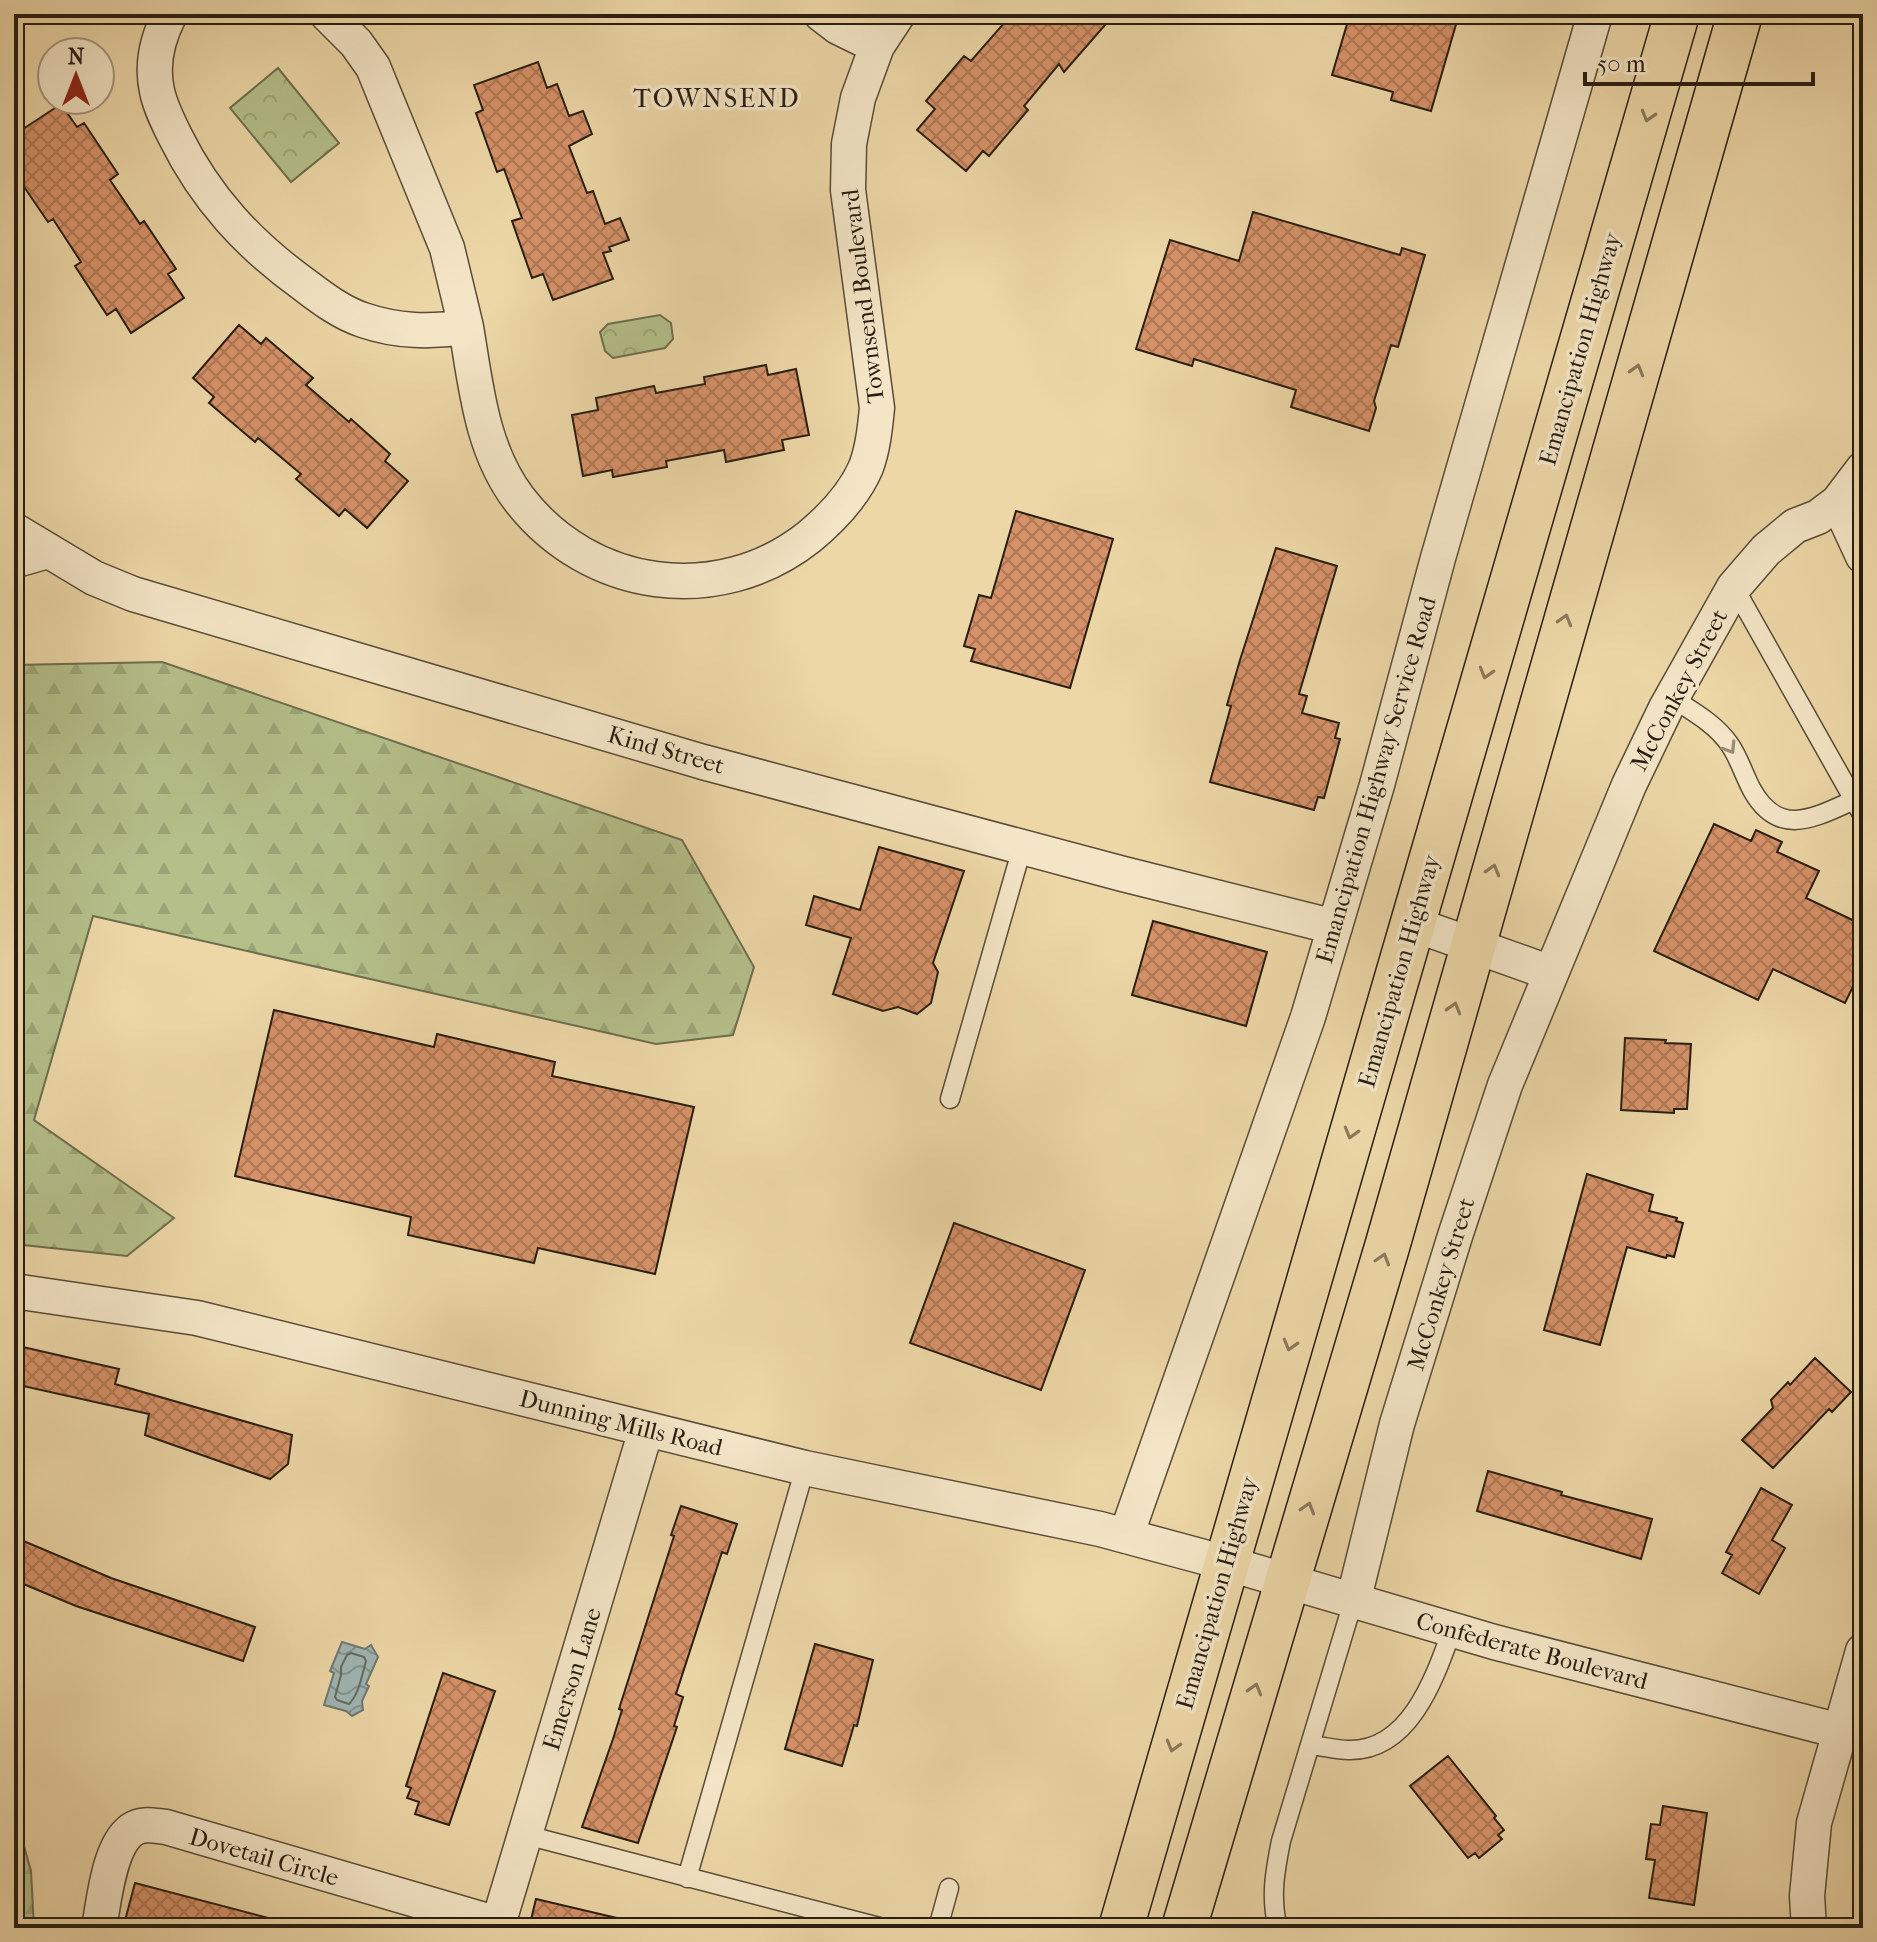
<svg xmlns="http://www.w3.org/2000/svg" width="1877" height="1942" viewBox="0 0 1877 1942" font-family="'IM FELL French Canon',serif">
  <defs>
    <pattern id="forest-firs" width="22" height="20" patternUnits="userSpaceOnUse" patternTransform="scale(2)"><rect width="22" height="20" fill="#b4bf8a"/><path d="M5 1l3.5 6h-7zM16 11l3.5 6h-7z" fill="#9ba476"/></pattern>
    <pattern id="park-crowns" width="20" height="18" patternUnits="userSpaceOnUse" patternTransform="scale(2)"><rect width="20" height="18" fill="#b4bf8a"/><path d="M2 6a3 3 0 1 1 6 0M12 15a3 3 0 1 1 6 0" fill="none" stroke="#9ba476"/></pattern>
    <pattern id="water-waves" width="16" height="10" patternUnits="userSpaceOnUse" patternTransform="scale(2)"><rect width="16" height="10" fill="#a0b6b4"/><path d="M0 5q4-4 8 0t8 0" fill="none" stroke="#829391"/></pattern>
    <pattern id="building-cross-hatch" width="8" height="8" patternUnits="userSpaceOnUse" patternTransform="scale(2)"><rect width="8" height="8" fill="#d79269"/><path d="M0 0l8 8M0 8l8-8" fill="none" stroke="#ae7755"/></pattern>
  </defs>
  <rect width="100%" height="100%" fill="#edd7a7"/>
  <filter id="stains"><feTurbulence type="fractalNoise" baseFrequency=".0025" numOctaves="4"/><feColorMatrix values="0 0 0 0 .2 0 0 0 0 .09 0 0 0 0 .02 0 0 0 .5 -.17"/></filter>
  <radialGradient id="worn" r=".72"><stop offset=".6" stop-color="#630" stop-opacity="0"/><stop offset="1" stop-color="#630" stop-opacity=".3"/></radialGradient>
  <path fill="url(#forest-firs)" stroke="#6e6e4e" stroke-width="2" d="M162 662 682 840 754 967 733 1035 656 1044 93 916 34 1120 174 1218 127 1256 14 1244V665Z
    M14 1811 31 1871 34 1928H14Z"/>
  <path fill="url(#park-crowns)" stroke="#6e6e4e" stroke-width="2" d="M278 68 339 143 291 182 230 108Z
    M660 315 671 323 673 339 665 348 613 358 605 351 600 332 608 324Z"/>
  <path fill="url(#water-waves)" stroke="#707973" stroke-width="2" d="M342 1642 365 1649 371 1645 378 1657 366 1684 369 1686 362 1701 363 1710 352 1716 346 1711 324 1705 334 1673 330 1671Z"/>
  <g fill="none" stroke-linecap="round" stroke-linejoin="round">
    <path stroke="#646a63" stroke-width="2" d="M351 1653 364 1657 366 1661C362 1675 359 1694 349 1704L337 1700 335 1697 341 1675V1667L347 1655Z"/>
  </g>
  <path fill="url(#building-cross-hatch)" stroke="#281e12" stroke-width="2" d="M1012 14H1093L1105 25 1064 72 1059 64 1024 106 1028 110 989 156 983 151 966 171 917 130 935 109 926 101 964 56 971 61Z
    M1350 14H1459L1431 111 1391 100 1393 92 1332 75Z
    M538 62 547 88 557 84 569 116 583 111 592 134 569 146 587 193 593 191 605 224 620 218 629 240 609 247 611 251 603 253 613 279 553 300 543 274 532 278 512 221 522 218 504 169 497 172 476 113 483 110 474 85Z
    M61 104 77 127 84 123 118 174 110 180 140 224 144 221 176 269 168 274 184 298 131 333 116 309 107 315 75 266 81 262 53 219 48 222 14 172V135Z
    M1253 212 1400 255 1402 248 1425 255 1398 347 1391 345 1374 401 1376 408 1369 431 1291 407 1296 390 1194 359 1192 366 1136 349 1170 240 1239 261Z
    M239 325 261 344 266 338 313 378 306 385 349 422 351 419 390 454 385 461 408 481 367 528 345 509 339 516 296 479 301 474 258 438 255 442 209 403 214 397 193 378Z
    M766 365 768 375 796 369 809 435 782 440 784 450 726 462 724 450 666 461 667 467 613 477 612 470 583 476 572 415 598 410 596 398 654 386 656 393 705 384 704 377Z
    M1016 511 1113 539 1070 688 971 661 975 649 964 646 979 595 991 598Z
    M1276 548 1337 566 1299 694 1307 696 1302 713 1339 723 1335 738 1340 739 1324 798 1318 797 1314 810 1210 782 1231 706 1227 705 1240 660Z
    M1714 824 1751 841 1756 830 1782 842 1777 852 1819 871 1806 898 1863 925V966L1845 1003 1773 969 1758 1000 1654 951Z
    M879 847 964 871 933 963 938 972 931 1003 917 1014 898 1007 883 1011 833 994 851 938 806 925 814 896 860 910Z
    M1153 921 1267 952 1246 1026 1132 995Z
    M274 1010 434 1047 437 1034 555 1062 552 1076 694 1107 655 1274 538 1248 534 1263 408 1235 411 1217 235 1176Z
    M1625 1038 1666 1040 1665 1043 1691 1044 1687 1109H1674V1113L1621 1110Z
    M1587 1174 1653 1195 1649 1211 1677 1218 1676 1221 1683 1223 1674 1257 1667 1255 1666 1258 1627 1247 1600 1345 1544 1330Z
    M954 1223 1085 1270 1041 1390 910 1343Z
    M14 1345 119 1369 115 1384 292 1435 288 1464 270 1479 145 1435 149 1414 14 1384Z
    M1815 1358 1851 1392 1832 1412 1829 1409 1773 1468 1742 1440 1773 1408 1771 1400 1788 1382 1790 1385Z
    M1488 1471 1562 1492 1561 1495 1652 1519 1641 1559 1477 1511Z
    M1761 1488 1792 1505 1772 1540 1785 1548 1759 1594 1722 1573 1732 1555 1726 1552Z
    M681 1506 737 1524 727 1554 722 1552 676 1694 683 1697 674 1726 677 1727 638 1843 582 1827 613 1739 622 1710 619 1709 674 1536 671 1535Z
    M14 1537 111 1578 255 1627 243 1661 76 1606 14 1580Z
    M815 1644 873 1660 857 1726 854 1725 842 1766 785 1749Z
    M443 1673 495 1691 449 1825 415 1814 419 1802 407 1798 411 1788 406 1786Z
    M1448 1756 1496 1816 1494 1818 1504 1830 1498 1835 1502 1839 1479 1858 1475 1853 1468 1858 1410 1786Z
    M1663 1806 1707 1813 1694 1905 1649 1898 1655 1860 1646 1859 1651 1824 1660 1825Z
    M135 1883 272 1919 270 1928H123Z
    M536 1899 617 1918 616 1928H529Z"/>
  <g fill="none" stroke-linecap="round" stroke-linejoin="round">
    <g stroke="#594c37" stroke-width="21">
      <path id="service" d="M14 569 56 557
        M1734 587 1863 816
        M1672 698C1692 711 1716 724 1730 745 1739 758 1744 775 1752 790 1779 838 1814 818 1854 800
        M950 1099 1022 848
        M1310 1745C1323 1746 1336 1750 1348 1750 1410 1752 1435 1677 1452 1630
        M526 1835 883 1928
        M687 1878 805 1468
        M938 1928 949 1888
        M1278 1928C1270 1898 1275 1871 1281 1841L1353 1602"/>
    </g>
    <g stroke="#594c37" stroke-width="37">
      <path id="minor" d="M170 14C158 37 151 64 157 91 160 106 168 122 175 136 206 199 249 245 306 286 323 299 342 313 363 320 398 332 430 332 466 327L447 248 373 67 356 43 327 14
        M821 14 838 27 877 46
        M466 327C476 386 481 449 519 499 589 590 718 609 809 537 832 518 854 495 866 467 873 448 875 428 877 408L848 190 849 144 858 98 877 46 898 14
        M1838 502 1863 556
        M14 530 94 578 133 594 703 762 1123 874 1335 927
        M1413 924 1551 973
        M14 1291 197 1318 805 1468 1100 1529 1226 1563 1494 1642 1840 1731
        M1126 1536 1308 1017 1377 785 1438 558 1595 14
        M1353 1602 1397 1424 1455 1236 1505 1085 1629 785 1666 708 1734 587 1766 550 1795 526 1818 517 1838 502 1863 469
        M99 1928C104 1902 109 1841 135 1828 145 1823 155 1826 166 1827L498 1924
        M497 1928 646 1430
        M1809 1928 1807 1896 1814 1823 1863 1651"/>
    </g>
    <g stroke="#281e12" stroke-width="47">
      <path id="primary" d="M1121 1928 1677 14
        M1184 1928 1387 1247 1740 14"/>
    </g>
    <use href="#service" stroke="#f3e5c6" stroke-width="18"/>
    <use href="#minor" stroke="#f3e5c6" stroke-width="34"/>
    <use href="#primary" stroke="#edd7a7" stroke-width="44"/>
  </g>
  <defs><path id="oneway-chevron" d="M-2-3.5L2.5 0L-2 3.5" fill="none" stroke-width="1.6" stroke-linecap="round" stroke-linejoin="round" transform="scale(2)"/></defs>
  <g stroke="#8a7a5c">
    <use href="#oneway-chevron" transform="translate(1648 116) rotate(106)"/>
    <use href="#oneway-chevron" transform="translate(1637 370) rotate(-74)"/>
    <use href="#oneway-chevron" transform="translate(1565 620) rotate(-74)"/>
    <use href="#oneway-chevron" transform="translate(1486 673) rotate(106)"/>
    <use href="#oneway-chevron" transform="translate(1493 870) rotate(-74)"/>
    <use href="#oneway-chevron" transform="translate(1454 1008) rotate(-74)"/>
    <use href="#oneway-chevron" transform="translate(1351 1133) rotate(106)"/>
    <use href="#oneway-chevron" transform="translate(1383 1259) rotate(-73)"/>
    <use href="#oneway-chevron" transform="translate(1290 1345) rotate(106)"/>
    <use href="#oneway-chevron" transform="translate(1308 1508) rotate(-73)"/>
    <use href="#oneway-chevron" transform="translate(1255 1689) rotate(-74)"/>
    <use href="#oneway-chevron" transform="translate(1173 1746) rotate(106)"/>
  </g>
  <use stroke="#988b75" href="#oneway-chevron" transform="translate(1730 748) rotate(58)"/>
  <g text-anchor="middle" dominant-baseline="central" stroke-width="7" stroke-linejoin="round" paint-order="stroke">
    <g font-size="24" fill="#281e12" stroke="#f3e5c6">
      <text transform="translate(863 296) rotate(-97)">Townsend Boulevard</text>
      <text transform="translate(1580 349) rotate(-74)">Emancipation Highway</text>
      <text transform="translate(1679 690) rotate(-62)">McConkey Street</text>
      <text transform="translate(666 750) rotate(16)">Kind Street</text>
      <text transform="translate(1376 780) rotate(-74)">Emancipation Highway Service Road</text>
      <text transform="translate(1399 971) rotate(-74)">Emancipation Highway</text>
      <text transform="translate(1441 1284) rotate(-73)">McConkey Street</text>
      <text transform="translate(621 1423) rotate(14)">Dunning Mills Road</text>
      <text transform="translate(1217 1593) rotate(-74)">Emancipation Highway</text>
      <text transform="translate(1532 1651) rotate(15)">Confederate Boulevard</text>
      <text transform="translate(572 1679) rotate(-73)">Emerson Lane</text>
      <text transform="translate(264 1857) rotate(16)">Dovetail Circle</text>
    </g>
    <g font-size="26" letter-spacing="2" fill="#281e12" stroke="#f3e5c6">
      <text x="717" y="98">TOWNSEND</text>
    </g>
  </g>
  <rect width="1877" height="1942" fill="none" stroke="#edd7a7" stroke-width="48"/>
  <rect x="16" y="16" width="1845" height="1910" fill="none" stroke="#281e12" stroke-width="4"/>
  <rect x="24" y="24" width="1829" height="1894" fill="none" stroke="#281e12" stroke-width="2"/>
  <g transform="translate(76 76)"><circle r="38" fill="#f3e5c6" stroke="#a2957e" stroke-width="2"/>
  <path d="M0-6L14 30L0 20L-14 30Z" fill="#8f2418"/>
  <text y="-12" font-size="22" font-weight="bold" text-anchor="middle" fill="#281e12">N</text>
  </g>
  <path d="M1585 72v12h228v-12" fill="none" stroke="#281e12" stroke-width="4"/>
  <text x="1597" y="72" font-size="24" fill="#281e12" stroke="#f3e5c6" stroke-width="6" paint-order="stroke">50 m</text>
  <rect width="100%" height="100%" filter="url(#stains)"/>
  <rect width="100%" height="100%" fill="url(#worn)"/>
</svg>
